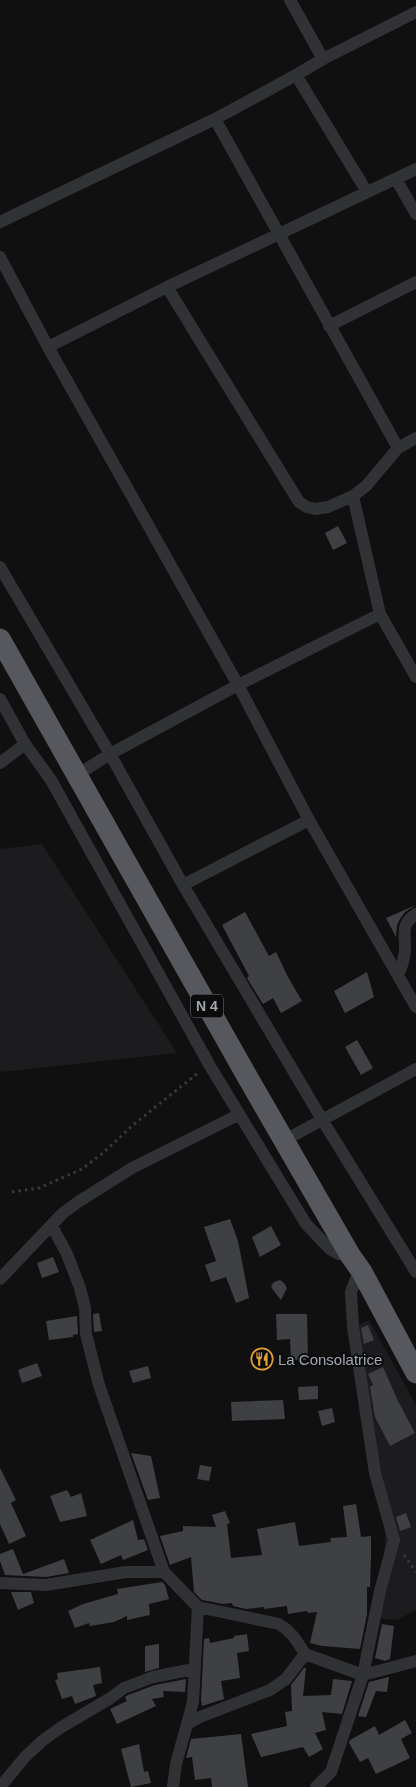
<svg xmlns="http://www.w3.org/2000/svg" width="416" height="1787" viewBox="0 0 416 1787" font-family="Helvetica,sans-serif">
  <rect width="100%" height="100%" fill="#101011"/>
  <path fill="#1c1c1e" d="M42 844 157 1022 177 1053 0 1072V849Z
    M369 1320 416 1405V1610L397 1620 376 1618 383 1591 385 1531 372 1467 354 1327Z"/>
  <path fill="#3f4044" d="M338 526 347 543 333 550 325 533Z
    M416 905 405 912 400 919 397 925 396 937 386 918Z
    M245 912 269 956 276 952 288 977 302 1001 281 1013 273 998 263 1004 247 978 249 976 222 925Z
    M367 972 374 997 345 1013 334 991Z
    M357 1040 373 1068 361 1075 345 1047Z
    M230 1219 238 1241 249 1298 236 1303 226 1277 211 1282 205 1265 216 1261 204 1227Z
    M271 1226 281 1245 260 1257 252 1237Z
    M53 1257 59 1272 42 1278 37 1263Z
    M280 1280 284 1283 287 1288 281 1300 273 1290 271 1286 274 1282Z
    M99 1313 102 1331 94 1332 93 1314Z
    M276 1314H307L308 1360H291L290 1339 277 1340Z
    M77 1316 78 1334 73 1335V1337L49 1340 46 1321Z
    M368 1325 374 1340 364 1344 361 1328Z
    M37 1363 42 1376 22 1383 18 1370Z
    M148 1366 151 1378 133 1383 129 1371Z
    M383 1367 398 1401 415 1433 390 1446 375 1417 370 1387 373 1385 368 1374Z
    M318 1386V1399L299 1400 298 1387Z
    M283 1400 285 1419 232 1421 231 1402Z
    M332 1408 335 1422 322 1426 318 1411Z
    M131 1453 151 1456 160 1498 148 1500Z
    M200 1465 212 1467 209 1481 197 1479Z
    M0 1468 16 1500 11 1503 26 1536 9 1544 0 1524Z
    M67 1490 71 1497 81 1493 87 1516 60 1522 50 1496Z
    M356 1504 361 1537 371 1536V1558L370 1587H367V1614L360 1649 322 1646 310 1643 317 1612 308 1613 307 1611 288 1614 287 1606 264 1609V1607L246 1609 233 1606 232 1603 223 1604 202 1600 194 1592 191 1557 170 1565 160 1536 183 1531V1526L216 1527 212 1515 225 1511 230 1523 227 1524 231 1558 262 1555 257 1529 295 1522 299 1546 331 1542 330 1538 347 1537 343 1506Z
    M406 1513 411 1527 400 1531 396 1517Z
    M133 1520 138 1540 144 1539 148 1550 123 1560 121 1555 101 1564 90 1540Z
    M13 1549 23 1574 64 1559 69 1573 46 1577 5 1575 0 1561V1554Z
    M162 1582 165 1585 169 1599 149 1604 150 1615 127 1620V1616L114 1622 90 1626 89 1623 75 1628 68 1611 83 1604 118 1594 117 1589Z
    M11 1592H31L34 1603 18 1610Z
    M382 1624 394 1626 390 1659 385 1661 375 1658Z
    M247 1634 249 1651 237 1653 240 1678 221 1681 224 1699 202 1706 201 1700 204 1639 209 1638 210 1643 234 1638V1636Z
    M159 1644V1668L145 1672V1646Z
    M100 1667 102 1683 93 1685 96 1696 75 1704 72 1696 62 1699 55 1680 58 1679 57 1673Z
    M304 1668H306L303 1696 331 1695 333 1679 352 1681 342 1714 322 1712 326 1730 315 1733 323 1749 309 1757 303 1747 261 1757 251 1734 287 1726 285 1712 292 1711 291 1685Z
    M389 1677 387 1692 376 1691 366 1717 358 1716 369 1682Z
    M186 1679 185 1692 163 1691 164 1697 152 1699 156 1706 117 1724 110 1709 127 1701 125 1697 128 1695 155 1685Z
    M405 1720 412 1733 401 1739 410 1758 376 1774 368 1758 360 1762 349 1743 350 1740 375 1726 379 1735Z
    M241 1734 248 1787H212L211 1778 195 1780 192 1757 186 1758 191 1739Z
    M139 1744 144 1772 148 1771 151 1783 131 1787 121 1749Z"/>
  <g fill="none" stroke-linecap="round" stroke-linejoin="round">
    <path stroke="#37393d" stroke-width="3" stroke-dasharray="2.5 4" stroke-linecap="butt" d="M12 1192 39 1188 82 1169 103 1153 133 1125 198 1073
      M404 1555 416 1572"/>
    <path stroke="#313236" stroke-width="12" d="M290 0 323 59
      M296 75 367 192
      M215 119 398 448
      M396 179 416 214
      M0 222 215 119 296 75 323 59 416 12
      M0 257 48 347 238 685 309 820 416 1007
      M167 287 299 502 307 507 315 509 328 507 353 496 366 486 398 448 416 438
      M329 326 416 282
      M48 347 167 287 416 169
      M353 496 380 614 416 677
      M0 567 110 754 183 885 323 1121 416 1272
      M0 699 25 744 51 780 210 1066 306 1224 330 1249 339 1254 350 1255
      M0 763 25 744
      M77 775 110 754 238 685 380 614
      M183 885 309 820
      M398 975C402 967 404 960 405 951 406 934 399 926 416 914
      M285 1140 416 1069
      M52 1226 67 1254 80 1288 85 1308 86 1334 99 1385 164 1572 198 1607 279 1624C292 1632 297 1641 305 1654L363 1675 416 1661
      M0 1279 63 1213 78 1202 132 1168 238 1115
      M0 1583 46 1585 126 1572H164
      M187 1724 193 1702 198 1607
      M0 1787 25 1757 42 1741 60 1728 109 1699 124 1688 153 1677 194 1669
      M173 1787 176 1764 187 1724 200 1717 270 1690 286 1679 305 1654
      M316 1787 331 1772 363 1675 380 1591 394 1540 375 1473 353 1327 351 1292 356 1279 362 1272"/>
    <path stroke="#56585e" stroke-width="21" d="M0 639 248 1078 350 1255 362 1272 416 1373"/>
  </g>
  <defs>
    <g id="restaurant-ring" transform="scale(1.125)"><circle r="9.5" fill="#0b0b0c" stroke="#e49f36" stroke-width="1.5"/><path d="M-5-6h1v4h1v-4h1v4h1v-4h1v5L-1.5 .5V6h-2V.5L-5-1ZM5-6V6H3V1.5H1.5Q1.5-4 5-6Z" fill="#e49f36"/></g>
  </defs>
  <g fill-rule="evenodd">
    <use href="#restaurant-ring" x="262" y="1359"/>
  </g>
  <g text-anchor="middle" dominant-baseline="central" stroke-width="4" stroke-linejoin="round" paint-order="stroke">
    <rect fill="#0b0b0c" stroke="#757980" stroke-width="1" x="191" y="994.5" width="32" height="23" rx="4"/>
    <g font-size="14" font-weight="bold" fill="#a2a8b1">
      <text x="207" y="1006">N 4</text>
    </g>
    <g font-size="15" fill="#a2a8b1" stroke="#0b0b0c" text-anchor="start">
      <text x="278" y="1359">La Consolatrice</text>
    </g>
  </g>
</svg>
